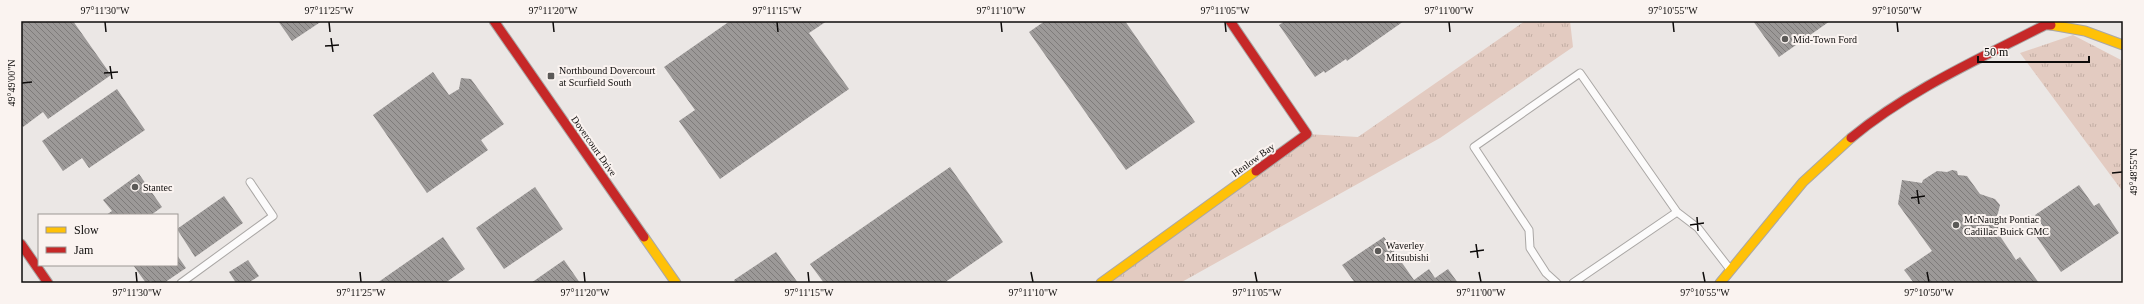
<svg xmlns="http://www.w3.org/2000/svg" width="2144" height="304" viewBox="0 0 2144 304" font-family="Georgia,serif">
  <defs>
    <pattern id="grass-tufts" width="24" height="20" patternUnits="userSpaceOnUse"><rect width="24" height="20" fill="#e3cbc1"/><path d="M3 7l-1-3M5 7V3M7 7l1-3M15 17l-1-3M17 17v-4M19 17l1-3" fill="none" stroke="#c2ada4"/></pattern>
    <pattern id="building-back-hatch" width="6" height="6" patternUnits="userSpaceOnUse"><rect width="6" height="6" fill="#9c9998"/><path d="M-1 5l2 2M0 0l6 6M5-1l2 2" fill="none" stroke="#7e7b7a"/></pattern>
  </defs>
  <rect width="100%" height="100%" fill="#ebe7e5"/>
  <path fill="url(#grass-tufts)" d="M1525 21H1570L1573 47 1440 138 1180 283H1101L1307 134 1358 137Z
    M2073 35 2123 61V192L2020 53Z"/>
  <path fill="url(#building-back-hatch)" d="M21 21H73L111 75 48 119 43 112 23 127 21 124Z
    M278 21H322L292 41Z
    M730 21H827L809 33 849 89 720 179 679 121 695 110 664 67Z
    M1045 21H1125L1195 122 1126 170 1029 32Z
    M1285 21H1404L1347 61 1346 59 1325 73 1324 71 1315 77 1279 25Z
    M1753 21H1830L1779 57Z
    M433 72 449 95 459 89 461 78 471 79 504 124 481 140 488 150 427 193 373 115Z
    M117 89 145 130 89 168 82 158 63 171 42 141Z
    M950 167 1003 242 944 283H824L810 264Z
    M1952 170 1957 171 1958 175 1967 176 1980 194 1995 199 2000 205 1997 217 1994 219 2002 230 1998 233 2016 260 2020 257 2039 283H1914L1904 270 1932 251 1898 204 1902 180 1922 183 1923 180 1937 171 1947 172Z
    M139 174 162 207 151 215H106L112 211 103 200Z
    M2079 185 2094 206 2099 203 2119 233 2061 272 2036 236 2045 229 2035 215Z
    M535 187 563 229 504 269 476 228Z
    M224 196 243 223 195 257 177 229Z
    M443 237 465 269 445 283H377Z
    M1384 237 1414 280 1429 269 1435 278 1448 269 1458 283H1355L1342 265Z
    M776 252 798 283H736L734 280Z
    M177 255 186 268 164 283H153L151 281 146 283 133 265H177Z
    M248 260 259 276 248 283H236L229 272Z
    M564 260 580 283H531Z"/>
  <g fill="none" stroke-linecap="round" stroke-linejoin="round">
    <g stroke="#aaa7a5" stroke-width="9">
      <path id="lane" d="M181 283 273 216 250 182
        M1557 283 1546 273 1530 248 1529 230 1474 147 1580 73 1677 212 1698 228 1729 268
        M1573 283 1677 212"/>
    </g>
    <g stroke="#aaa7a5" stroke-width="11">
      <path id="slow" d="M2051 25 2085 31 2123 45
        M644 237 676 283
        M1101 283 1256 171
        M1720 283 1803 182 1851 138"/>
    </g>
    <g stroke="#aaa7a5" stroke-width="11">
      <path id="jam" d="M494 21 644 237
        M1230 21 1307 134 1256 171
        M1851 138C1909 90 1979 59 2045 25H2051
        M21 244 48 283"/>
    </g>
    <use href="#lane" stroke="#fcfbfb" stroke-width="7"/>
    <use href="#slow" stroke="#ffc107" stroke-width="9"/>
    <use href="#jam" stroke="#c62828" stroke-width="9"/>
  </g>
  <path fill="none" stroke="#0e0c0b" stroke-width="1.5" d="M105 22 106 32M329 22 330 32M553 22 554 32M777 22 778 32M1001 22 1002 32M1225 22 1226 32M1449 22 1450 32M1673 22 1674 32M1897 22 1898 32M331 38 333 52M325 46 339 45M110 66 112 79M104 73 118 72M22 83 32 82M2112 173 2122 172M1917 190 1919 204M1911 198 1925 196M1697 217 1698 231M1690 225 1704 223M1476 244 1478 258M1470 252 1484 250M136 272 137 282M360 272 361 282M584 272 585 282M808 272 809 282M1031 272 1033 282M1255 272 1257 282M1479 272 1481 282M1703 272 1705 282M1927 272 1929 282"/>
  <g fill="#5b5957" stroke="#faf3f0" stroke-width="1.5">
    <circle cx="1785" cy="39" r="4"/>
    <rect x="547" y="72" width="8" height="8" rx="2"/>
    <circle cx="135" cy="187" r="4"/>
    <circle cx="1956" cy="225" r="4"/>
    <circle cx="1378" cy="251" r="4"/>
  </g>
  <g text-anchor="middle" dominant-baseline="central" stroke-width="4" stroke-linejoin="round" paint-order="stroke">
    <g font-size="10" fill="#0e0c0b" stroke="#faf3f0" text-anchor="start">
      <text x="1793" y="39">Mid-Town Ford</text>
      <text x="559" y="70">Northbound Dovercourt<tspan x="559" dy="12">at Scurfield South</tspan></text>
      <text x="143" y="187">Stantec</text>
      <text x="1964" y="219">McNaught Pontiac<tspan x="1964" dy="12">Cadillac Buick GMC</tspan></text>
      <text x="1386" y="245">Waverley<tspan x="1386" dy="12">Mitsubishi</tspan></text>
    </g>
    <g font-size="10" fill="#0e0c0b" stroke="#faf3f0">
      <text transform="translate(594 146) rotate(55)">Dovercourt Drive</text>
      <text transform="translate(1253 160) rotate(-36)">Henlow Bay</text>
    </g>
  </g>
  <rect width="2144" height="304" fill="none" stroke="#faf3f0" stroke-width="44"/>
  <rect x="38" y="214" width="140" height="52" fill="#faf3f0" stroke="#9c9794"/>
  <rect x="46" y="227" width="20" height="6" fill="#ffc107" stroke="#9c9794"/>
  <text x="74" y="234" font-size="12" fill="#0e0c0b">Slow</text>
  <rect x="46" y="247" width="20" height="6" fill="#c62828" stroke="#9c9794"/>
  <text x="74" y="254" font-size="12" fill="#0e0c0b">Jam</text>
  <path d="M1978 56v6h111v-6" fill="none" stroke="#0e0c0b" stroke-width="2"/>
  <text x="1984" y="56" font-size="12" fill="#0e0c0b" stroke="#faf3f0" stroke-width="3" paint-order="stroke">50 m</text>
  <rect x="22" y="22" width="2100" height="260" fill="none" stroke="#0e0c0b" stroke-width="1.5"/>
  <g font-size="10" text-anchor="middle" fill="#0e0c0b">
    <text x="105" y="14">97°11'30"W</text>
    <text x="329" y="14">97°11'25"W</text>
    <text x="553" y="14">97°11'20"W</text>
    <text x="777" y="14">97°11'15"W</text>
    <text x="1001" y="14">97°11'10"W</text>
    <text x="1225" y="14">97°11'05"W</text>
    <text x="1449" y="14">97°11'00"W</text>
    <text x="1673" y="14">97°10'55"W</text>
    <text x="1897" y="14">97°10'50"W</text>
    <text transform="translate(11 83) rotate(-90)" y="4">49°49'00"N</text>
    <text transform="translate(2133 172) rotate(-90)" y="4">49°48'55"N</text>
    <text x="137" y="296">97°11'30"W</text>
    <text x="361" y="296">97°11'25"W</text>
    <text x="585" y="296">97°11'20"W</text>
    <text x="809" y="296">97°11'15"W</text>
    <text x="1033" y="296">97°11'10"W</text>
    <text x="1257" y="296">97°11'05"W</text>
    <text x="1481" y="296">97°11'00"W</text>
    <text x="1705" y="296">97°10'55"W</text>
    <text x="1929" y="296">97°10'50"W</text>
  </g>
</svg>
